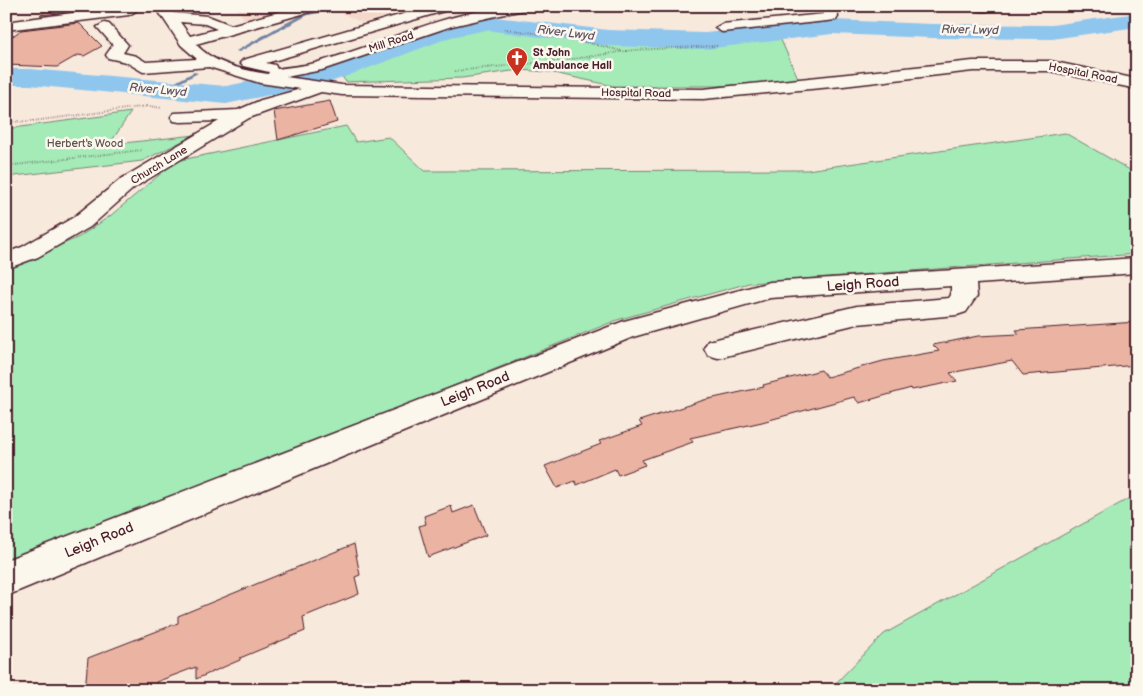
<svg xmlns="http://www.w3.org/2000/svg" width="1143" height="696" viewBox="0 0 1143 696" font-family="'Balsamiq Sans',sans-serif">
  <rect width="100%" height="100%" fill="#f8e9dd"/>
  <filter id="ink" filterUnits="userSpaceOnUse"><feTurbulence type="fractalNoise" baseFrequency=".02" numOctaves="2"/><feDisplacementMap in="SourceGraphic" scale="10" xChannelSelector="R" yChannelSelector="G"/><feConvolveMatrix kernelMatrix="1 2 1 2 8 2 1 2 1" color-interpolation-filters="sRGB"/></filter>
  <g filter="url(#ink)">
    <path fill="#f4d9cb" d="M234 6H345L251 27Z
      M364 6H424L362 23 337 11Z"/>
    <path fill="#a4ebb8" stroke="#778572" d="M488 26 542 30 598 40 684 45 780 38 799 80 719 86H614L549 72 519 70 462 78 346 82 341 75 464 29Z
      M131 112 113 139 124 143 195 135 142 161 6 177V129Z
      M346 126 356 142 389 137 425 171 807 170 1065 133 1137 174V254L749 283 617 320 6 566V269L79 237 110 216 176 161Z
      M1137 498V690H829L884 634 1128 499Z"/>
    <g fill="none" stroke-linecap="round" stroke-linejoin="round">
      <path fill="#73839f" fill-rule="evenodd" d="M346 6H356L308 15 239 52 236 51 278 27 306 13Z
        M194 72 198 73 166 90 162 89Z"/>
      <path fill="#8fc6ed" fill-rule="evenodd" d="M1137 13V27L1052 39 932 38 832 34 705 49 608 46 486 30 451 37 331 82 226 104 30 85H6V69H30L226 86 314 69 436 26 486 16 608 30 705 33 832 20 932 24 1052 25Z"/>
    </g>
    <path fill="#ebb3a2" stroke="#4a1f2b" d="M53 6H63L68 12 40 15Z
      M79 23 102 46 84 56 78 55 57 67 6 65V41L21 30Z
      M330 101 337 122 278 140 274 111Z
      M1137 322V365L1023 375 1012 361 950 373 957 381 912 390 911 388 859 403 854 397 762 422 690 438 693 442 642 460 645 465 618 475 615 469 577 485 575 481 557 488 545 466 601 444 599 441 642 426 639 421 704 400 764 387 763 385 821 370 827 377 883 361 939 351 933 345 978 336 1019 334 1016 330Z
      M474 505 486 535 428 557 419 526 426 524 424 516 451 506 453 513Z
      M354 544 360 575 355 577 359 594 303 617 305 631 240 658V660L196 679V667L156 682V690H85L88 658 178 623V616Z"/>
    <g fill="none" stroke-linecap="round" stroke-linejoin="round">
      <g stroke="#4a1f2b" stroke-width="3">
        <path id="minor" d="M124 6H136V11L129 15 6 30V22Z
          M155 6H168L173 13 208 16 231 25 300 6H321L320 9 196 44C211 63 246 71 268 74L269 72 243 66 240 63 243 60 431 6H444L445 8 444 11 266 63 275 65 277 69C289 67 302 66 315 63 386 44 454 6 528 6L527 9 452 26 322 70 286 77 342 85 703 89 973 61H1050L1137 79V89L1050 71H973L843 86 703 99 342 95 321 92 249 118 135 187 90 227 38 257 6 269V253L22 247 74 217 121 179 219 121 180 122 174 121 171 117 174 113 238 110 261 100 301 89 260 83 209 67 143 72 126 62 108 58 106 55 113 45 97 27 104 23 109 24 128 45 123 53 136 56 146 62 197 59 181 45ZM180 22 205 24 217 29 190 36Z
          M824 6H836L838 17 836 20 722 32 715 28 722 24 824 14Z
          M970 6H995V7C990 13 975 12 970 6Z
          M1137 258V273L976 284 977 296 966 312 957 315 857 324 718 358 708 355 704 348 708 341 857 306 949 298 951 295V286L770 298 633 337 6 596V560L624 321 770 282Z"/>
      </g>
      <path stroke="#4a1f2b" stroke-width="2" stroke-dasharray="0.5 2" stroke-linecap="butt" d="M505 29 564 37 622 51
        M455 71 566 60 633 50 718 46
        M6 122 33 121 149 106 162 108
        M6 166 142 150"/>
      <use href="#minor" fill="#fbf7ec" fill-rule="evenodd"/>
    </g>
  </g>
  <defs>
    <g id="church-pin" transform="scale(1.125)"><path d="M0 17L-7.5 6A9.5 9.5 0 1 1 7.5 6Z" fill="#c8321e" stroke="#fbf7ec"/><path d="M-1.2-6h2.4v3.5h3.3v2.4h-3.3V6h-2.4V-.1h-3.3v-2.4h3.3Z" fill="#fff"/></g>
  </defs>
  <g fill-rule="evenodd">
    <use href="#church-pin" x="517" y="58"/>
  </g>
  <g text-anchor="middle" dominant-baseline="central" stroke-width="5" stroke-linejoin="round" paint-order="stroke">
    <g font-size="11" fill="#4a1f2b" stroke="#fbf7ec">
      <text transform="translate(391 42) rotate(-18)">Mill Road</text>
      <text transform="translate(1083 73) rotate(11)">Hospital Road</text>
      <text transform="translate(636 93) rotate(1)">Hospital Road</text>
      <text transform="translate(159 165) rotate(-31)">Church Lane</text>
    </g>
    <g font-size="11" font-weight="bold" fill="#4a1f2b" stroke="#fbf7ec" text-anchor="start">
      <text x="533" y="52">St John<tspan x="533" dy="13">Ambulance Hall</tspan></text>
    </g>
    <g font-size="11" fill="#60524e" stroke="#fbf7ec">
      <text x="85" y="143">Herbert's Wood</text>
    </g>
    <g font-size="12" font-style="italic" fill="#5f5165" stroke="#fbf7ec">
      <text transform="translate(970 30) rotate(1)">River Lwyd</text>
      <text transform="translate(566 33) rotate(7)">River Lwyd</text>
      <text transform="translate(158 90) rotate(5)">River Lwyd</text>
    </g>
    <g font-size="14" fill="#4a1f2b" stroke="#fbf7ec">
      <text transform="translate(863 284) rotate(-4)">Leigh Road</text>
      <text transform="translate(475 389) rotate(-22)">Leigh Road</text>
      <text transform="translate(99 540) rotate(-22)">Leigh Road</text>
    </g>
  </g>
  <rect width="1143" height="696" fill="none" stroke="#fbf7ec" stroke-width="25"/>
  <rect x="12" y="12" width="1118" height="671" fill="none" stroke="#4a1f2b" stroke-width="2" filter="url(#ink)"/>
</svg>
